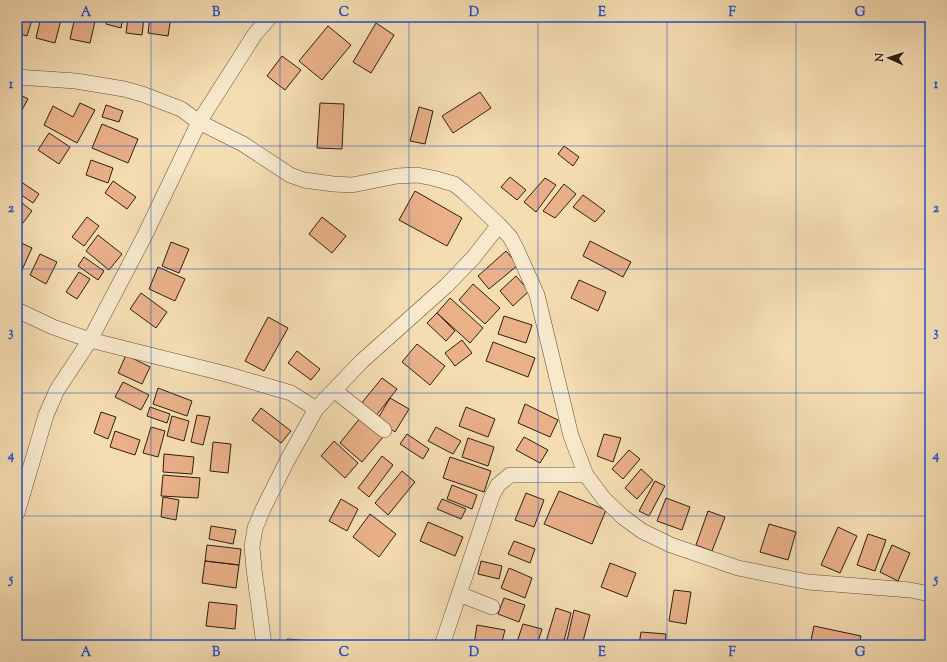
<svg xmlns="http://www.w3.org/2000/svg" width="947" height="662" viewBox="0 0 947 662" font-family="'Sorts Mill Goudy',serif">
  <rect width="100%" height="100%" fill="#f5ddb2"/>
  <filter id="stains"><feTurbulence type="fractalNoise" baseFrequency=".005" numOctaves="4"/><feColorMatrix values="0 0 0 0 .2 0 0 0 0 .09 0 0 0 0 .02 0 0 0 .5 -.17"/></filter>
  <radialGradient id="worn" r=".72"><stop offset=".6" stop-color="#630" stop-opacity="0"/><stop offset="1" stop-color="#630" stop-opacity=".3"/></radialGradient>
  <path fill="#eab189" stroke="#2e1e11" d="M17 17H33L27 36 17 33Z
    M41 17H49L61 20 55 43 36 38Z
    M75 17H96L90 43 70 39Z
    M107 17H123L121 28 106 24Z
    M128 17H144L142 35 126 33Z
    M150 17H171L168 36 148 33Z
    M376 23 394 35 371 73 353 62Z
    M328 26 351 45 322 80 299 61Z
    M282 56 301 70 285 90 267 76Z
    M480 92 491 108 453 133 442 116Z
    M17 93 28 99 17 119Z
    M80 103 95 110 77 143 44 125 53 106 73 117Z
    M320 103 344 104 342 149 317 148Z
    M106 105 123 111 119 122 102 117Z
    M419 107 433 111 425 144 410 141Z
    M102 124 138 139 128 163 92 148Z
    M49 133 70 147 59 164 38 150Z
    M564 146 579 157 573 166 558 154Z
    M91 160 113 168 108 183 86 175Z
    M510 177 526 190 517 200 501 187Z
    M545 178 556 185 536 212 524 202Z
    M17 179 39 194 33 203 17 192Z
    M113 181 136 197 127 209 105 193Z
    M564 184 576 194 555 218 543 211Z
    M415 191 462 218 447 246 399 220Z
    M583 195 605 211 595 222 573 207Z
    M17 199 32 211 19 228 17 226Z
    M87 217 99 226 84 246 72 237Z
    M322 217 346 236 332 253 309 234Z
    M98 235 122 254 109 270 86 251Z
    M17 241 32 248 17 281Z
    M590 241 631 262 623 277 583 256Z
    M171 242 189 249 179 273 162 266Z
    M506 251 518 265 489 289 478 276Z
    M40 254 57 262 46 284 30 275Z
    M84 257 104 271 98 280 78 266Z
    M158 267 185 279 175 301 149 289Z
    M79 272 90 279 77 299 66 292Z
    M516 276 529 291 513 306 500 291Z
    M579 280 606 292 598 311 571 298Z
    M473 284 500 308 485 324 459 300Z
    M141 293 167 312 156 328 130 309Z
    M450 298 483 328 470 343 437 313Z
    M437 313 455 331 446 341 427 323Z
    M504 316 532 325 526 343 498 334Z
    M268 317 288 328 264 371 245 361Z
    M462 340 472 353 455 366 445 353Z
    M493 342 535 358 528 377 486 361Z
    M417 344 445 366 430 385 402 362Z
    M297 351 320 369 311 380 288 363Z
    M126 355 150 367 142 384 118 373Z
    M382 378 397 389 375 417 360 405Z
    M123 382 149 395 141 410 115 397Z
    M158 388 192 401 187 416 153 404Z
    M390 398 409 409 395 432 377 420Z
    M525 404 558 420 550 437 518 423Z
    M150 407 170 414 167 423 147 416Z
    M466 407 495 419 488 437 459 426Z
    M261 408 291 431 281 443 252 420Z
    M101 412 116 417 108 439 94 433Z
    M197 415 210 417 203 445 191 442Z
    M172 416 189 421 184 441 167 436Z
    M360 418 383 437 362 462 340 443Z
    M151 427 165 431 158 457 143 453Z
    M436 427 461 441 453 454 428 441Z
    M115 431 140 440 135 455 110 447Z
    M407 434 429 449 423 459 400 444Z
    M604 434 621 438 613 462 597 456Z
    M524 437 548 450 540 463 516 450Z
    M468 438 494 447 488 466 462 457Z
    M334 441 358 463 345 478 321 456Z
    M213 442 231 444 228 473 210 471Z
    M629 450 640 459 623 479 612 469Z
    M164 454 194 457 192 474 163 472Z
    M382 456 393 465 369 497 358 488Z
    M450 457 491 471 484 492 443 478Z
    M641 469 653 480 637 499 625 488Z
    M402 471 415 482 388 515 375 503Z
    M163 475 200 478 198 498 161 496Z
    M655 481 665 486 649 516 639 511Z
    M452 485 477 495 472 509 447 499Z
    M559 491 606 510 592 544 544 524Z
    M526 493 544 500 534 527 515 520Z
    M163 497 179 500 176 520 161 517Z
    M666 498 690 507 682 530 657 521Z
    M341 499 358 509 347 531 329 521Z
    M442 499 466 509 461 519 437 509Z
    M708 511 725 517 712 551 696 545Z
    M370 514 396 534 379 557 353 537Z
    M428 522 463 537 455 556 420 541Z
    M769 524 796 532 788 560 760 552Z
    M211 526 236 530 233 544 209 539Z
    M838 527 857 536 840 573 821 565Z
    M868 534 886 540 875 571 857 565Z
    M514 541 535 549 530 563 508 554Z
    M207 545 241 549 239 565 205 561Z
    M892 545 910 553 898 581 880 572Z
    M205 561 239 565 236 588 202 583Z
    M481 561 502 566 499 579 478 574Z
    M610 563 636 573 627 597 601 587Z
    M509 568 532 578 525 598 501 588Z
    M674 590 691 592 686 624 669 621Z
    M504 598 525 605 519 622 498 614Z
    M209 602 237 605 235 629 206 626Z
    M556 608 571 613 563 645H545Z
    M574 610 590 615 582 645H566Z
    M523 624 542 629 537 645H516Z
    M477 625 505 630 501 645H474Z
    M814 626 861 636 859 645H810Z
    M641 632 666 634 665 645H639Z
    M287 639 313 641V645H286Z"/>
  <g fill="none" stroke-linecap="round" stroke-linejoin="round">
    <g stroke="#604e39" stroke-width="16">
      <path id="street" d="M17 77 76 81 124 89 142 94 181 109 199 122 243 144 290 175 304 180 333 184 352 185 397 176 417 175 433 178 454 184 464 192 499 225 510 237 516 248 537 295 571 436 586 475 604 499 623 517 642 531 671 545 738 568 808 582 910 590 930 594
        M17 310 53 327 90 340 226 374 291 393 316 409
        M334 390 384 430
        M17 513 46 415 57 390 90 340 144 237 199 122 255 34 270 17
        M459 594 492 607
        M264 645 254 569 252 547 255 528 263 509 287 461 316 409 362 361 446 286 473 258 499 225
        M442 645 492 496 498 485 510 475H586"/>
    </g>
    <use href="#street" stroke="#f8e9cd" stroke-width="15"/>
  </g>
  <path fill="none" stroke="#1d4ed8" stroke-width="1" stroke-opacity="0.55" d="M151 17V645M280 17V645M409 17V645M538 17V645M667 17V645M796 17V645M17 146H930M17 269H930M17 393H930M17 516H930"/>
  <rect width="947" height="662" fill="none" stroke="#f5ddb2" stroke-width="44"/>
  <g transform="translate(889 58) rotate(273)" stroke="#f8e9cd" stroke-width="3" paint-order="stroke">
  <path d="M0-3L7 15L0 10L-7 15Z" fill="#2e1e11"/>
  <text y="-6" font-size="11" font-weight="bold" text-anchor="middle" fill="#2e1e11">N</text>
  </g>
  <rect x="22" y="22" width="903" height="618" fill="none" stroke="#1d4ed8" stroke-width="1.5"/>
  <g font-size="13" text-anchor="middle" font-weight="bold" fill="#1d4ed8">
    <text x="86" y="16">A</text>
    <text x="216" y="16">B</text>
    <text x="344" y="16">C</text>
    <text x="474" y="16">D</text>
    <text x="602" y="16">E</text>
    <text x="732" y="16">F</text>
    <text x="860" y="16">G</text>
    <text x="11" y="88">1</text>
    <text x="936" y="88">1</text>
    <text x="11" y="212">2</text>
    <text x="936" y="212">2</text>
    <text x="11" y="336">3</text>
    <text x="936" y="336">3</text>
    <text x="11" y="459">4</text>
    <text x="936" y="459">4</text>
    <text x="11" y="583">5</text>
    <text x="936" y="583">5</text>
    <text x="86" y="656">A</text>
    <text x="216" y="656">B</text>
    <text x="344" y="656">C</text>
    <text x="474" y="656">D</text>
    <text x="602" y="656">E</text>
    <text x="732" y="656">F</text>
    <text x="860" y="656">G</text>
  </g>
  <rect width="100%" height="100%" filter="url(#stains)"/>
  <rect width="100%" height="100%" fill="url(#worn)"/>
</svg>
